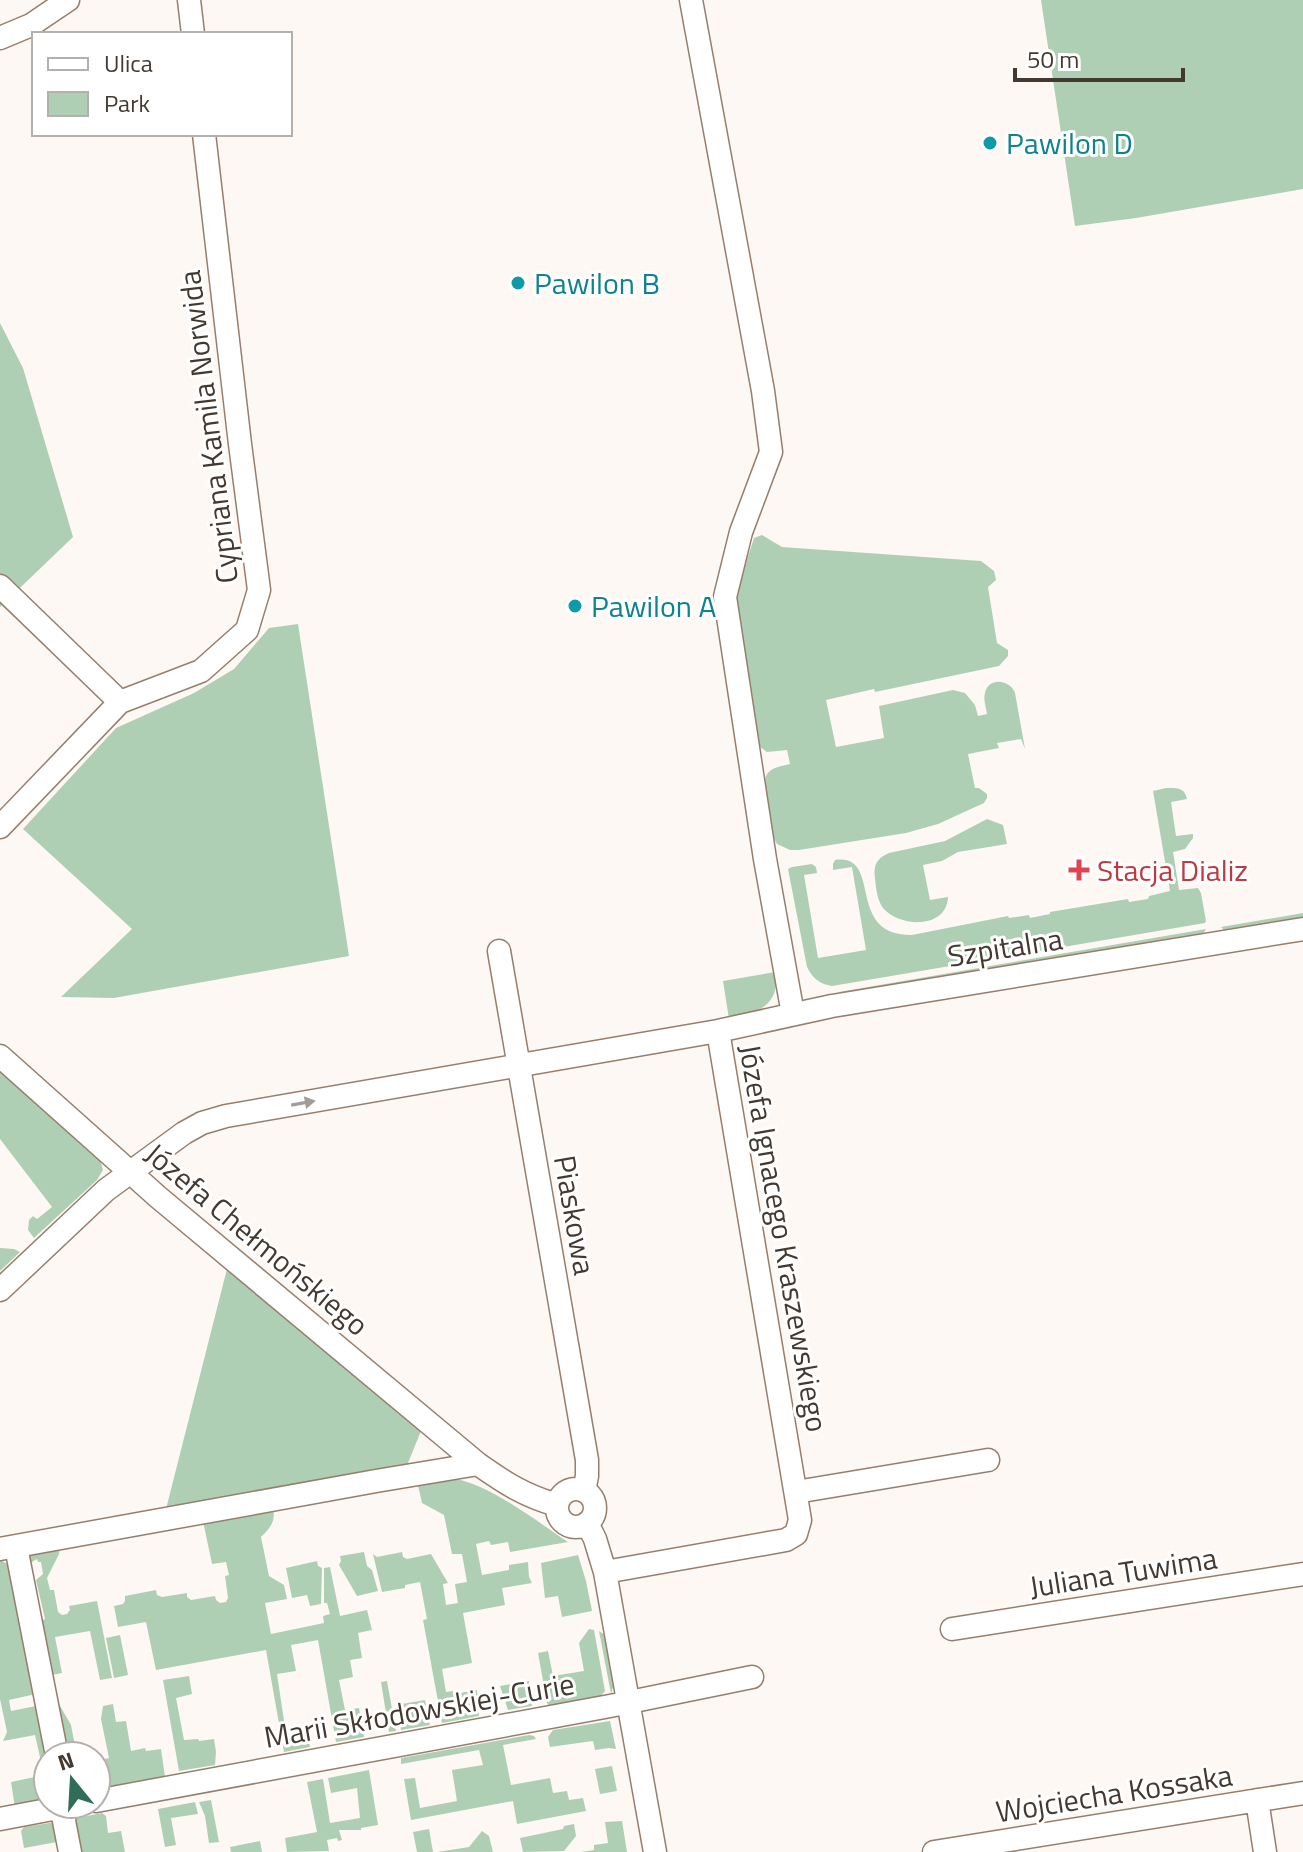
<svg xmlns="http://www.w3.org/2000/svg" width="1303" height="1852" viewBox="0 0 1303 1852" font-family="'Titillium Web',sans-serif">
  <rect width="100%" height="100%" fill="#fef8f4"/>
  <path fill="#afcfb4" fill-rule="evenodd" d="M1041 0H1303V189L1136 218 1075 226Z
    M0 323 23 368 73 537 0 607Z
    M762 535 782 547 981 561 994 571 996 580 988 587 997 643 1008 650V656L999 666 875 692 874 689 826 700 836 747 884 738 879 706 953 690 965 693 975 705 978 716 987 714C986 707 983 699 985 693 988 677 1010 679 1015 693L1025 749 1021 739 997 743 999 748 968 754 975 788H979L987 794V798L984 803 938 824 906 833 799 850H790L777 844C770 832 760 786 767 774 772 767 782 766 790 764L787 750 767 752 760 747 757 740 736 600 739 584 754 538Z
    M298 624 349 956 114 998 61 997 132 929 23 829 116 728 194 693 234 669 269 628Z
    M1166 788C1176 788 1185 787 1187 799L1171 802 1176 836 1193 834V838L1185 849 1173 852 1179 890 1198 888 1201 893 1206 921 1205 923 832 986C820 984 813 979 807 967L788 869 792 867 812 864 816 867 817 873 804 875 818 958 866 950 852 867 833 870V864L835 860C884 853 844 936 912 935L1008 916 1009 918 1029 915 1030 918 1050 914V912L1128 899 1129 902 1148 899 1149 896 1170 891 1153 791Z
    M987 819 1003 825 1007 844 958 852 942 861 923 865 930 900 948 897C947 929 900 928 883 908 877 900 876 888 875 878 873 865 877 858 889 853L945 841Z
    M1303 913V917L1225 931 1221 927Z
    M1206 929 1203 934 839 996V992Z
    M775 972C781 1006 757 1013 729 1019L723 981Z
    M0 1065 100 1159 103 1170 97 1180 34 1238 28 1230 29 1220 33 1216 37 1219 52 1207 0 1139Z
    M0 1248 14 1249 20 1252 0 1271Z
    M229 1261 425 1421 406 1468 166 1509Z
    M450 1478C487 1482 536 1521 568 1542L510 1552 508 1542 491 1545 489 1541 476 1544 482 1575 509 1570V1565L528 1562 529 1577 532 1583 502 1588 505 1605 463 1613 472 1663 442 1669 446 1692 459 1690 460 1693 477 1690 479 1716 442 1723 423 1620 427 1619 420 1582 405 1585V1588L382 1592 373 1554 377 1557 402 1552 403 1557 407 1559 431 1554 448 1583 443 1584 446 1605 458 1603 455 1584 467 1582 462 1554H452L444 1515 422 1503 417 1481Z
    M273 1508C276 1522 270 1528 261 1537L269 1576 284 1585 287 1599 265 1603 271 1634 324 1623 323 1616 330 1614 327 1603H324V1568L330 1567 340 1616 367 1610 372 1630 358 1633 362 1658 350 1660 353 1677 339 1680 345 1710 359 1708 364 1737 336 1742 318 1640 291 1645 296 1671 277 1674 286 1734 307 1731 310 1747 284 1752 266 1650 156 1670 146 1622 118 1627 114 1606 123 1604 125 1601V1596L156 1590 157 1595 162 1597 187 1593V1597L191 1600 215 1596 216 1600 220 1603 226 1602 228 1598 225 1576 229 1575 226 1562 212 1564 203 1521Z
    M60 1547 59 1554 47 1578 50 1590H54L58 1612 62 1615 67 1614 70 1610 69 1606 97 1601 112 1678 100 1680 90 1631 55 1637 62 1673 51 1675 25 1564 30 1554ZM37 1559 38 1562H41L43 1574 36 1580 45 1619 41 1621 28 1569 32 1562Z
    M364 1552 367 1566 372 1570 378 1591 357 1596 339 1565 341 1561 340 1556Z
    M578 1555 586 1581 592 1611 562 1617 558 1596 545 1598 541 1563Z
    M0 1560 6 1563 10 1568 36 1694 9 1700 11 1711 41 1705 48 1756V1802L15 1808 11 1782 44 1775 35 1735 3 1741 7 1732 0 1699Z
    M317 1561 318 1566 322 1568 321 1604 310 1606 307 1595 292 1598 286 1568Z
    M589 1629 594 1630 605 1691 596 1701 550 1708 547 1703 538 1653 548 1651 553 1676 584 1671 579 1643Z
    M599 1631 605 1635 614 1684 611 1694Z
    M120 1635 128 1675 114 1678 106 1638Z
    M189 1676 192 1694 176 1698 184 1740 198 1739 199 1741 214 1739 216 1752 215 1765 179 1771 163 1680Z
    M387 1681 396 1731 389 1732 381 1682Z
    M529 1681 532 1706 508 1710 500 1686Z
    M425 1700 430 1725 401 1730 396 1705Z
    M59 1704 71 1725 77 1756H64L57 1707Z
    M113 1704 116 1722 126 1721 131 1751 145 1748 146 1751 161 1749 165 1777 96 1793V1761L109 1758 101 1719 103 1706Z
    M610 1721 616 1749 609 1748 595 1750 593 1741 550 1747 548 1737 553 1730Z
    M529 1735 534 1736 536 1739 503 1745 511 1785 550 1778 553 1793 567 1791 569 1800 583 1798 586 1811 517 1824 513 1801 411 1820 404 1779 415 1778 420 1808 457 1801 452 1770 483 1765 479 1750 401 1764V1758Z
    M612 1766 617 1791 600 1794 595 1769Z
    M369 1770 378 1825 361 1828V1830H339L342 1840 338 1841 337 1838 327 1840 329 1851 287 1852 285 1838 317 1832 307 1782 323 1779 330 1823 360 1818 357 1788 331 1793 328 1778Z
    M211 1800 219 1842 209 1843 205 1816 199 1802Z
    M195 1802 198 1814 171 1818 176 1845 165 1847 158 1809Z
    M102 1813 106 1816 108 1833 121 1831 125 1852H74L72 1819Z
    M622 1821 627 1852H581L594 1850V1845L608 1843 605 1822Z
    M56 1822 57 1842 24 1848 21 1831 24 1827Z
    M574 1824 576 1836 564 1851 523 1852 520 1838 563 1829 564 1826Z
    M429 1829 433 1852H417L413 1832Z
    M482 1831 489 1836 493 1852H437L469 1847Z
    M260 1841 262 1852H231L230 1847Z"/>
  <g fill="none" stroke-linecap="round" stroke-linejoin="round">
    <g stroke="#977e6c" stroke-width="25">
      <path id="minor" d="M189 0 193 34
        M691 0 763 391 771 452 741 532 725 597 765 859 793 1014
        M0 38 31 25 68 0
        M0 586 120 702
        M0 827 120 702 201 671 247 630 259 590 240 444 204 134
        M499 951 587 1460V1476L584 1491
        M0 1056 158 1197 478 1464C505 1483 525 1496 557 1505
        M0 1290 106 1190 184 1133 202 1123 226 1116 718 1031 832 1006 1303 929
        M557 1508a19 19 0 1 1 38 0a19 19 0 1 1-38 0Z
        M796 1492 988 1460
        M587 1523 595 1539 605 1572 655 1852
        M16 1547 57 1756
        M0 1549 376 1481 478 1464
        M605 1572 786 1540 796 1534 800 1520 718 1031
        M952 1629 1303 1574
        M1257 1800 1265 1852
        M96 1801 610 1706 752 1677
        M66 1804 64 1821 70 1852
        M0 1819 79 1804
        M934 1852 1303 1793"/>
    </g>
    <use href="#minor" stroke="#fff" stroke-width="22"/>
  </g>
  <defs><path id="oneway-solid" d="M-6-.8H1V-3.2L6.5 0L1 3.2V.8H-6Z" transform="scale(2)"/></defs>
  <use fill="#a29c98" href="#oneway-solid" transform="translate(303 1103) rotate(-10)"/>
  <g fill="#0f9aa8" stroke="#fff" stroke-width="3">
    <circle cx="990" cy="143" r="8"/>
    <circle cx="518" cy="283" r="8"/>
    <circle cx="575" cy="606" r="8"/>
  </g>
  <path fill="#e0444e" stroke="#fff" stroke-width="3" d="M1075 858h8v8h8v8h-8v8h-8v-8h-8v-8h8z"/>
  <g text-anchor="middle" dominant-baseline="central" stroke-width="6" stroke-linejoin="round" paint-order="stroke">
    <g font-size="30" fill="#0d838f" stroke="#fff" text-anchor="start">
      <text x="1006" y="143">Pawilon D</text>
      <text x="534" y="283">Pawilon B</text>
      <text x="591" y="606">Pawilon A</text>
    </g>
    <g font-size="30" fill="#443931" stroke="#fff">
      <text transform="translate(208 427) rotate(-97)">Cypriana Kamila Norwida</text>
      <text transform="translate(1005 947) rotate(-9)">Szpitalna</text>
      <text transform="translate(575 1215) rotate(80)">Piaskowa</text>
      <text transform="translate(784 1238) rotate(80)">Józefa Ignacego Kraszewskiego</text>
      <text transform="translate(257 1239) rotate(40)">Józefa Chełmońskiego</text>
      <text transform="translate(1123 1572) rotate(-9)">Juliana Tuwima</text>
      <text transform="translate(419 1710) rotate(-10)">Marii Skłodowskiej-Curie</text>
      <text transform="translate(1114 1793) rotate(-9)">Wojciecha Kossaka</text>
    </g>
    <g font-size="30" fill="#be3a42" stroke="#fff" text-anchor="start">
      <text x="1097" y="870">Stacja Dializ</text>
    </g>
  </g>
  <rect x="32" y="32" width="260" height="104" fill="#ffffff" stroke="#b4b0ad" stroke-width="2"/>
  <rect x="48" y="58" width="40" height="12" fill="#ffffff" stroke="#b4b0ad" stroke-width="2"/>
  <text x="104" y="72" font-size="24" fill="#443931">Ulica</text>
  <rect x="48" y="92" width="40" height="24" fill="#afcfb4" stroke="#b4b0ad" stroke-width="2"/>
  <text x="104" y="112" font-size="24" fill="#443931">Park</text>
  <g transform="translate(72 1780) rotate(342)"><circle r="38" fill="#ffffff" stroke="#b4b0ad" stroke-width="2"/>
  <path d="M0-6L14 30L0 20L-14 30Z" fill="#316e59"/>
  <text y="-12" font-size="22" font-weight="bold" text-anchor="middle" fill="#443931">N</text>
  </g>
  <path d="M1015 68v12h168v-12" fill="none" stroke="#443931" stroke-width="4"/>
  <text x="1027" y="68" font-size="24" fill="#443931" stroke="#ffffff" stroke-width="6" paint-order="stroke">50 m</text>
</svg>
